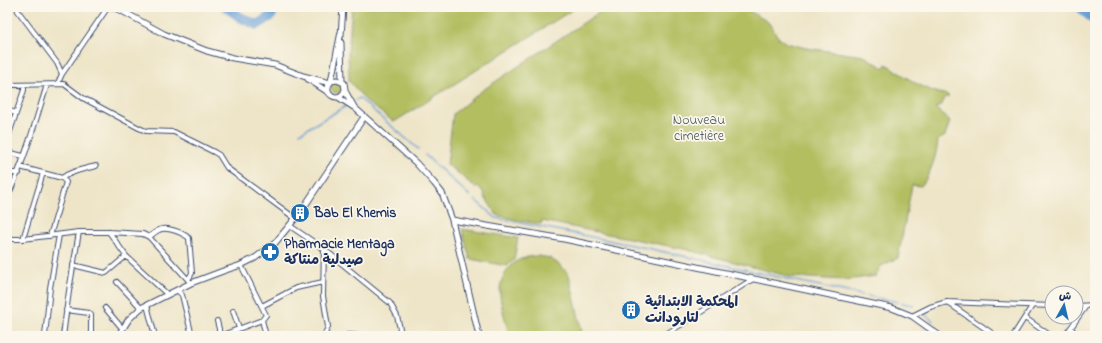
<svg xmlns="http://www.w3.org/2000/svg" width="1102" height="343" viewBox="0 0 1102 343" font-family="'Indie Flower','Playpen Sans Arabic',sans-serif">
  <rect width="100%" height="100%" fill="#fbf7ec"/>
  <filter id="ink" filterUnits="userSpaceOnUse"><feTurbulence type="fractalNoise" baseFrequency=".025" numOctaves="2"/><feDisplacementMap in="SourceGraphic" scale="8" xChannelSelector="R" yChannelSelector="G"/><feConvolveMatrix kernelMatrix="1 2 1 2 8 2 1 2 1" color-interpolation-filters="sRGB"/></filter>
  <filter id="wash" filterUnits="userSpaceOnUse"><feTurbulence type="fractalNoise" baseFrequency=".012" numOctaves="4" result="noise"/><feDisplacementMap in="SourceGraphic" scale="16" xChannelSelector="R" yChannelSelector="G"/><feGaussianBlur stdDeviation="0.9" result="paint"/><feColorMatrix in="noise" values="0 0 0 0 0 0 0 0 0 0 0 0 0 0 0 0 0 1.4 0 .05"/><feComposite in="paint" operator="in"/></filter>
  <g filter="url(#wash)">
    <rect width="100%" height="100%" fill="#eee5c8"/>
    <path fill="#b2be60" stroke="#66765f" d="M352 7H577L394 122 367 102 349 81 348 52Z
      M607 7H743L768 22 778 37 786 43 806 48 864 56 884 68 886 64C906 77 924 91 948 95V97L945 98 941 106 935 108 950 121 945 136 938 140C937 154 930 176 921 186L912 185 898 258 881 266 876 276 846 280 791 277 684 249 542 221 541 224 516 220 497 215 484 196 485 194 478 186 476 188 447 164 453 114 480 92Z
      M331 88a5 5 0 1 1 10 0a5 5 0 1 1-10 0Z
      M462 229 518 238 514 260 507 266 470 259Z
      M539 256 550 258 561 266 569 275 583 336H509C507 324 500 305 500 293 499 281 507 267 517 261 524 257 532 256 539 256Z"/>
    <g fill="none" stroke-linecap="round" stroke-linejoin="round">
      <path stroke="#669dd4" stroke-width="1.5" d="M356 100 359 98 418 149
        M300 133 346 106
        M425 155 470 196
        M475 200 496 218 642 247 747 270
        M750 271 862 295
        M867 296 898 302
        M902 303 913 305
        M922 312 933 321"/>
      <path stroke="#669dd4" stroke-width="10" d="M226 7 240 17 257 25 271 16 275 7
        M1080 7 1095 21"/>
    </g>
  </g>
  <g filter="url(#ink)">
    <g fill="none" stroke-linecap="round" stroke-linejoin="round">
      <g stroke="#3b4a6e" stroke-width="6">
        <path id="minor" d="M17 7 18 11 57 63 62 74 58 83
          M62 74 108 7
          M7 85 64 84 83 98 139 128 146 131 174 132 214 152 219 155 227 168 296 219
          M7 110 16 113
          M7 140 24 90V85
          M7 152 23 156
          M20 167 62 178 66 182 50 236
          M7 173H19
          M62 178C71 171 84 169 96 166
          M7 198C24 162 35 123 47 85
          M290 226 324 249 323 296 328 327 324 336
          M109 232 126 256 168 295
          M149 237C152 235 156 231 159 230 167 226 183 233 189 238L192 273 188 280
          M7 239H23L79 232H109L143 234 149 237 191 283
          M23 239 43 173
          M324 249 390 303 397 316 400 329 397 336
          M73 265 106 273 126 256
          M117 282 141 308
          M178 291 182 295 192 336
          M947 302 996 336
          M147 305 155 336
          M262 306 296 288 323 282
          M1076 306 1095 305
          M105 308 122 328
          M66 310 89 313 91 315V336
          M233 311 239 328
          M912 316 930 307 947 302 1052 306
          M1025 318 1051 336
          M262 320 266 336
          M217 321 219 329V336
          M1071 328 1077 336
          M45 336 50 288 59 235
          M63 336 69 291 79 232
          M220 336 262 320 266 315 241 265
          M346 336 348 335 362 336
          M663 336 753 279
          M1013 336 1032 306
          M1065 336 1086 306"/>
      </g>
      <g stroke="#3b4a6e" stroke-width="7">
        <path id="tertiary" d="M113 7 122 11 164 34 207 51 233 58 275 65 303 76 330 83
          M341 35 343 7
          M341 43 342 82
          M308 79 328 92
          M331 81 337 80 344 83 345 89C341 105 320 94 331 81L341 32
          M345 91 354 107
          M338 97 355 108 416 163 434 183 442 193 452 220 479 336
          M300 213 364 117
          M452 220 564 239 892 308 912 316 940 336
          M118 336 129 319 141 308 191 283 223 271 241 265 255 258 275 243 299 214"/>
      </g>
      <use href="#minor" stroke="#fff" stroke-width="4"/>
      <use href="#tertiary" stroke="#fff" stroke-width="5"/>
    </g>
  </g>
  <defs>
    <g id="building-disc" transform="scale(1)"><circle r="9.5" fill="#1f6fb2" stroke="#fbf7ec"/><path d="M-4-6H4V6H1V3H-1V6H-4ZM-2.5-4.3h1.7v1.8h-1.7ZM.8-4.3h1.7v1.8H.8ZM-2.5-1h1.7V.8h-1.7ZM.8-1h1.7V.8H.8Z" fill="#fff"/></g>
    <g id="pharmacy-disc" transform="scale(1)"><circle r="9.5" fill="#1f6fb2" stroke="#fbf7ec"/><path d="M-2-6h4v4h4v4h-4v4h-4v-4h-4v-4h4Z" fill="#fff"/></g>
  </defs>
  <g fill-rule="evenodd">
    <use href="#building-disc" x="300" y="213"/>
    <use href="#pharmacy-disc" x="270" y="252"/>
    <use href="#building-disc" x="631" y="310"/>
  </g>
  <g text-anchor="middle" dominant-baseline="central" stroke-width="3.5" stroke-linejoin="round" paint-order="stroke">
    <g font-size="14" fill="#485a5f" stroke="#fbf7ec">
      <text x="699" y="120">Nouveau<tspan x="699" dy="16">cimetière</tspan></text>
    </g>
    <g font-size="14" font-weight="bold" fill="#1b2f5e" stroke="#fbf7ec" text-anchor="start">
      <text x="314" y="213">Bab El Khemis</text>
      <text x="284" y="244">Pharmacie Mentaga<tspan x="284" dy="16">صيدلية منتاكة</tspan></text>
      <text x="645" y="302">المحكمة الابتدائية<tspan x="645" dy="16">لتارودانت</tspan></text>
    </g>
  </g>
  <rect width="1102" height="343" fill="none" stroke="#fbf7ec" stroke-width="24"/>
  <g transform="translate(1064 305) rotate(8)"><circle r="19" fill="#fbf7ec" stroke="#a1a7b3"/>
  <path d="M0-3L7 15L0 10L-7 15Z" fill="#1f6fb2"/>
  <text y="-6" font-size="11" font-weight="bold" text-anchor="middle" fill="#1b2f5e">ش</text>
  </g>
</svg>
